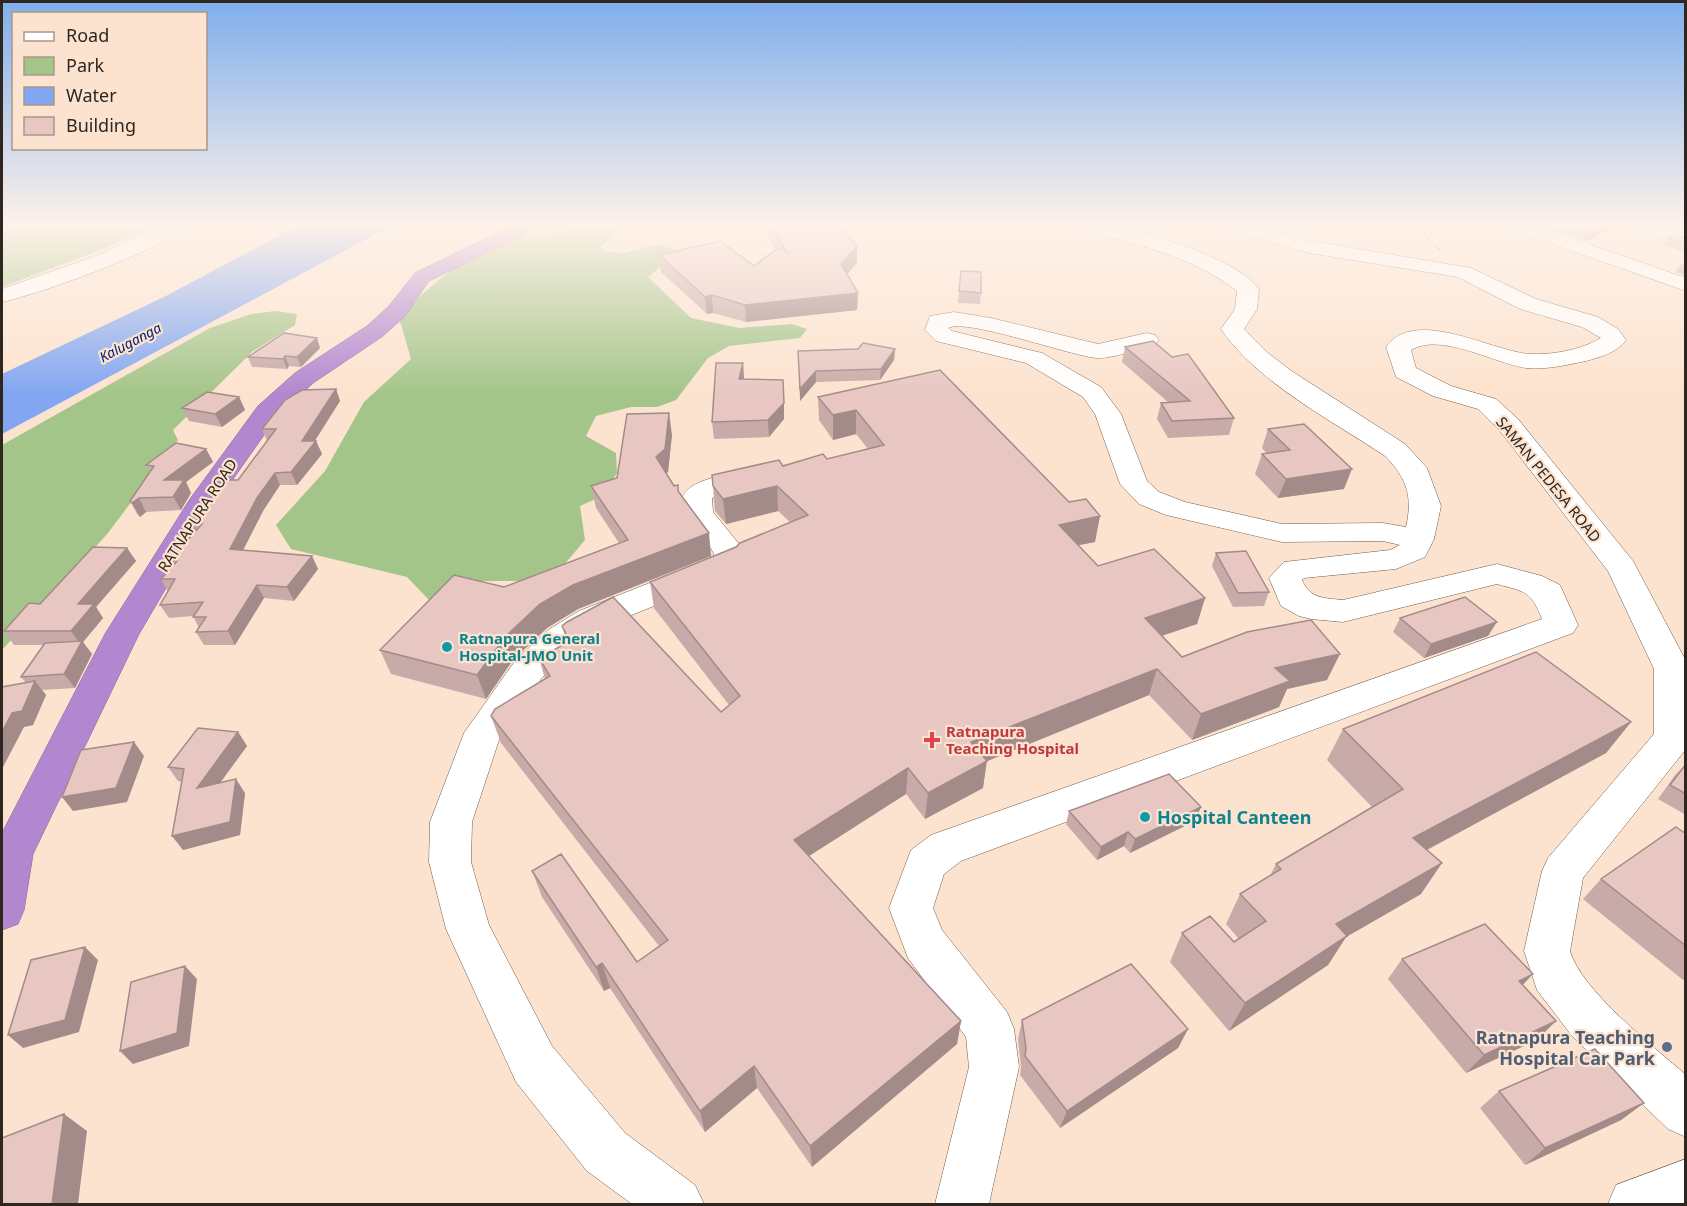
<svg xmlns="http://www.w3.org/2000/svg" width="1687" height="1206" viewBox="0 0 1687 1206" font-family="'Noto Sans',sans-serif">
  <rect width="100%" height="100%" fill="#fce3cf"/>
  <path fill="#a4c589" d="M2 226H151L109 247 2 287Z
    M572 226H616L612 237 601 247 604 251C610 252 618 254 624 253 649 248 656 239 681 253L677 261 660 267 648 277 691 318 739 328 792 324 807 329 800 338 729 346 708 358 676 400 657 407H631L596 416 586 436 616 453 617 473 602 496 580 506 585 540 563 566 527 581H466L431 602 407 577 291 549 276 525 325 471 364 402 411 359 400 321 420 296 452 269 494 250 515 237 560 235 568 231Z
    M275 311 297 314 295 325 253 351 173 430 178 440 108 533 2 650V445L210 328 251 314Z"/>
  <path fill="#82a6f1" d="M297 226H391L2 434V374L166 296Z"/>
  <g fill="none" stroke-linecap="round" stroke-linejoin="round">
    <g stroke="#715c4b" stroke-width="1">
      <path id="minor" d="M160 226H183C167 249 33 296 2 302V289L104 253Z
        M1077 226C1087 225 1100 224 1110 226 1145 230 1239 260 1259 289L1257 309 1244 329 1268 353 1290 370 1405 444 1427 468 1441 506 1434 539 1425 557 1396 569 1304 578 1302 580C1310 599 1324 598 1343 600L1497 564 1542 576 1560 585 1578 625 1573 633 961 861 944 874 933 908 942 930 1007 1012 1014 1029 1019 1067 989 1204H935L969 1067 966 1037 908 958 889 908 911 850 931 835 1542 619C1531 591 1526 592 1497 584L1343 622 1311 619 1299 616 1281 606 1269 578 1284 562 1390 550 1400 545 1383 541 1282 542 1166 515 1139 504 1120 484 1095 414 1083 397 1026 363 936 341 925 330 930 316 954 312 991 318 1098 344 1147 333 1155 335 1159 340 1155 345C1140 349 1111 359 1096 358 1068 355 966 318 948 328L952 331 1042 353 1101 387 1121 414 1147 481 1159 492 1185 502 1282 524 1383 523 1406 527C1413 497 1407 478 1385 456 1331 420 1258 383 1221 329L1235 309 1237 291C1191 255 1135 244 1080 230Z
        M1227 226H1256L1311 241 1471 268 1536 299 1598 317 1618 329 1626 340C1617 353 1600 357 1586 361 1567 365 1545 370 1526 368 1493 363 1441 332 1411 350L1416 368 1451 386 1496 399 1518 419 1633 561 1686 661V749L1583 878 1570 951C1581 990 1654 1047 1686 1075V1137L1668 1129 1572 1036 1537 990 1524 951 1542 871 1548 858 1654 734V669L1608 571 1500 431 1478 409 1433 396 1396 377 1386 347C1415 306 1493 352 1530 354 1552 355 1581 350 1601 338L1582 327 1520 309 1458 277 1309 253 1230 230Z
        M1510 226H1537L1686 278V291L1513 230Z
        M1629 226H1658L1686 234V246L1632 230Z
        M756 469 766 472 770 478 766 484 725 493 712 498 713 512 748 555 738 571 603 627 572 646 541 679 500 737 472 822 471 862 489 925 552 1046 625 1133 695 1185 704 1204H632L587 1171 516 1082 446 929 429 862 430 822 464 733 515 661 548 630 579 611 715 557C712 546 699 534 691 524 656 480 728 475 756 469Z
        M1686 1159V1204H1608L1616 1185Z"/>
    </g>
    <g stroke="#856592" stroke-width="1">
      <path id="highway" d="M512 226H532L525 234 429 281 405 316 383 336 313 383 276 418 214 506 139 634 33 854 24 910 18 924 2 930V833L105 634 190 499 258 406 295 373 367 326 389 306 415 273Z"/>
    </g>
    <path stroke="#a69385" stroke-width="2" stroke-dasharray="3 2" stroke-linecap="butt" d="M1417 226 1441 251"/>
    <use href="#minor" fill="#fff" fill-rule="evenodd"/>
    <use href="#highway" fill="#b387d0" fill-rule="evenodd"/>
  </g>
  <path fill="#c8aba8" d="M766 226H840L857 263 847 274 858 293 857 310 746 322 713 313 707 314 661 272 659 255 754 266 776 249 767 235Z
    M1497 226H1512L1510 230 1506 231Z
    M1542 226H1617L1586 241Z
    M1667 238H1686V252L1663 245Z
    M1686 262V276L1676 272 1681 264Z
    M961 271 981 293 980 304 958 303Z
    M1125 347 1234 418 1229 435 1168 438 1157 419 1161 403 1168 402 1122 362Z
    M320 348 301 367 289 366 287 369 252 367 248 357Z
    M895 349 894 360 880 380 816 382 800 401 798 351Z
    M743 363 744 379 783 380 784 419 769 437 714 439 712 422Z
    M940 370 1095 542 1078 545 1098 566 1205 598 1197 624 1162 635 1182 657 1327 680 1287 689 1279 707 1192 740 1149 695 986 761 983 788 925 819 906 794 809 856 961 1021 957 1044 812 1167 757 1088 705 1132 610 988 604 991 542 897 532 871 637 962 659 946 501 743 491 716 545 679 539 658 567 643 562 626 721 712 729 705 654 608 650 582 736 547 790 522 778 511 726 524 715 511 712 475 827 459 868 449 856 434 833 440 819 420 818 397Z
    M336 389 340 401 315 441H316L322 454 297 485H280L263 511 243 550 312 556 318 569 294 601 264 598 235 645H204L196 632 199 628 193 616 169 618 160 605 168 592 161 579 173 565 170 560 197 530 194 524 238 480 267 441 262 429Z
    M239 397 245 410 222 427 189 421 182 408Z
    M1268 429 1344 489 1278 498 1255 474 1262 454H1267L1262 448Z
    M672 435 668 472 666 473 679 492 711 556 578 609 547 628 513 660 486 699 391 674 380 650 504 587 619 543 596 508 591 486 617 478Z
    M206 449 213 462 186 482 191 493 181 510 146 512 140 517 137 514 130 501 150 472 146 465Z
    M127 548 136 561 96 607 103 618 83 642 92 654 75 688 42 690 46 695 33 725 24 727 26 683 21 677 44 645H14L4 631 40 604Z
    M1216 553 1269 592 1264 606 1233 607 1212 566Z
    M1400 618 1488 636 1424 658 1393 632Z
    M1631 722 1606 753 1427 850 1421 894 1346 937 1328 965 1229 1031 1170 962 1182 933 1234 942 1239 939 1226 924 1240 894 1270 876 1276 864 1372 807 1327 760 1343 729Z
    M238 732 247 746 220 783 245 793 240 835 183 850 182 782 178 781 168 767Z
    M1686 764V815L1658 799 1675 775Z
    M1201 807 1195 821 1130 853 1124 846 1097 860 1066 824 1069 811Z
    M1686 834V978L1683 980 1583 899 1601 879Z
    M1402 959 1523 985 1537 1040 1466 1073 1388 979Z
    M1022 1020 1188 1029 1178 1048 1060 1128 1020 1075 1021 1067 1018 1039Z
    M1499 1091 1644 1103 1621 1120 1525 1165 1480 1108Z"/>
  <path fill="#a28b88" d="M1508 226H1512L1510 230 1506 231Z
    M1606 226H1617L1586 241 1590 233Z
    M857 246V263L841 281V264Z
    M858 293 857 310 746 322 745 305Z
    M712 295 713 313 707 314 705 297Z
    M317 338 320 348 301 367 297 357Z
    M895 349 894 360 880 380 881 369Z
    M285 356 289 366 287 369 283 359Z
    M743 363 744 379H739Z
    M816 371V382L800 401V389Z
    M336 389 340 401 308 451 316 441 322 454 297 485 291 472 302 441Z
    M239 397 245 410 222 427 215 414Z
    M784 403V419L769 437 768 420Z
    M856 410V434L833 440V415Z
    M669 413 672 435 668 472 659 479 656 457Z
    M206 449 213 462 186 482 191 493 181 510 164 480Z
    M1352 469 1344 489 1278 498 1286 479Z
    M275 473 280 485 263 511 237 562 230 549 257 498Z
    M777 486 778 511 726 524 723 499Z
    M139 498 146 512 140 517 132 503Z
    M1100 516 1095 542 1054 550 1059 525Z
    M709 533 711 556 578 609 547 628 513 660 486 699 477 675 506 636 540 604 573 585Z
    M127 548 136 561 96 607 103 618 83 642 92 654 75 688 64 674 80 644 71 631 78 604Z
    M312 556 318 569 294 601 287 587Z
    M257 585 264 598 235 645 228 631Z
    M1205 598 1197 624 1138 644 1145 618Z
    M1497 622 1488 636 1424 658 1431 644Z
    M1340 654 1327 680 1287 689 1279 707 1192 740 1201 714 1275 668Z
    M1157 669 1149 695 968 769 971 742Z
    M35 681 46 695 33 725 24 727 2 769V732L12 713Z
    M1631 722 1606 753 1393 868 1413 838Z
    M238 732 247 746 206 802 197 788Z
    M134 742 144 756 127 802 73 811 62 797Z
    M987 761 983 788 925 819 928 793Z
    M908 768 906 794 795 865 794 840Z
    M236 779 245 793 240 835 183 850 172 836Z
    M1201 807 1195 821 1130 853 1135 839Z
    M1128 832 1124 846 1097 860 1101 847Z
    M1442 863 1421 894 1346 937 1328 965 1229 1031 1245 1003 1336 924Z
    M85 947 98 960 79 1032 23 1048 8 1035Z
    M602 963 610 988 604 991 596 967Z
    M185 966 197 979 189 1046 133 1064 120 1051Z
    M1533 974 1515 993 1519 981Z
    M961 1021 957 1044 812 1167 810 1146Z
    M1556 1021 1537 1040 1466 1073 1484 1055Z
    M1188 1029 1178 1048 1060 1128 1067 1111Z
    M754 1066 757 1088 705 1132 700 1111Z
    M1644 1103 1621 1120 1525 1165 1545 1148Z
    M64 1114 87 1131 78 1204H52Z"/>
  <path fill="#e8c7c3" stroke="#a28b88" stroke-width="1.5" d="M770 226H840L857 246 841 264 858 293 745 305 712 295 705 297 659 255 720 241 754 266 778 248 787 252Z
    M1568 226H1606L1590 233Z
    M1672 235 1686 238V243L1667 238Z
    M961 271 981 272V293L959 291Z
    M284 333 317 338 297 357 285 356 283 359 248 357Z
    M1153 341 1172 357 1188 354 1234 418 1172 421 1161 403 1190 401 1125 347Z
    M863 343 895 349 881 369 816 371 800 389 798 351 858 349Z
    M716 363H743L739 379 783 380 784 403 768 420 712 422Z
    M940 370 1069 502 1086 499 1100 516 1059 525 1098 566 1154 549 1205 598 1145 618 1182 657 1247 632 1311 620 1340 654 1275 668 1290 681 1201 714 1157 669 971 742 987 761 928 793 908 768 794 840 961 1021 810 1146 754 1066 700 1111 602 963 596 967 532 871 561 854 637 962 668 940 491 716 495 709 550 676 539 658 570 641 562 626 567 622 613 597 721 712 740 696 650 582 736 547 740 543 808 515 777 486 723 499 713 486 712 475 779 460 783 466 823 454 827 459 884 445 856 410 833 415 818 397Z
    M336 389 302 441H316L291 472 275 473 257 498 230 549 312 556 287 587 257 585 228 631 196 632 206 617H193L203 602 160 605 175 579H161L177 561 170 560 202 524H194L223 480H238L276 429H262L285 400 302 390Z
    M207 392 239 397 215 414 182 408Z
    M669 413 665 449 656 457 674 486 678 485V491L709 533 573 585 540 604 506 636 477 675 380 650 454 575 504 587 628 540 591 486 617 478 627 414Z
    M1304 424 1352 469 1286 479 1262 454 1290 450 1268 429Z
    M176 443 206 449 164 480H184L173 497 139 498 132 503 130 501 154 466 146 465Z
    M93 547 127 548 78 604H94L71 631H4L29 603 40 604Z
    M1246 551 1269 592 1238 593 1216 553Z
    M1465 597 1497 622 1431 644 1400 618Z
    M82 641 64 674 21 677 45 643Z
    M1536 652 1631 722 1413 838 1442 863 1336 924 1347 936 1245 1003 1182 933 1210 916 1234 942 1266 921 1240 894 1281 869 1276 864 1403 789 1343 729Z
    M35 681 22 711 12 713 2 732V687Z
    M198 728 238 732 197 788 236 779 230 822 172 836 184 769 168 767Z
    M134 742 116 788 62 797 81 750Z
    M1686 764V794L1670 785Z
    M1169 774 1201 807 1135 839 1128 832 1101 847 1069 811Z
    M1676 827 1686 834V946L1601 879Z
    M1485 924 1533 974 1519 981 1556 1021 1484 1055 1402 959Z
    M85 947 65 1020 8 1035 31 960Z
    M1131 964 1188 1029 1067 1111 1025 1056 1026 1048 1022 1020Z
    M185 966 177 1033 120 1051 131 982Z
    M1595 1049 1644 1103 1545 1148 1499 1091Z
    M64 1114 52 1204H2V1138Z"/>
  <linearGradient id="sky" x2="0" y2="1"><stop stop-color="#7faeec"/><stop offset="0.57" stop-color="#fef2e9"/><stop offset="1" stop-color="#fef2e9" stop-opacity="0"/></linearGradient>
  <rect width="1687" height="394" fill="url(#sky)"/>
  <g fill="#0f9aa8" stroke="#fce3cf" stroke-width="2">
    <circle cx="447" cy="647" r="6"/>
    <circle cx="1145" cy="817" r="6"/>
  </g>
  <path fill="#e0444e" stroke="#fce3cf" stroke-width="2" d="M929 731h6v6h6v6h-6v6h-6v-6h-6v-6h6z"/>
  <circle fill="#5c6f8a" stroke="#fce3cf" stroke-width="2" cx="1667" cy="1047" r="6"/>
  <g text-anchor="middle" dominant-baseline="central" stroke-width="4.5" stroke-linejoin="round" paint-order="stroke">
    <g font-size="14" font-style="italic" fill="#062378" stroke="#fce3cf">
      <text transform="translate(130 342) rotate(-28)">Kaluganga</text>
    </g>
    <g font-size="15" fill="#2f261f" stroke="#fce3cf">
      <text transform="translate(1549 479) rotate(51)">SAMAN PEDESA ROAD</text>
      <text transform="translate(197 515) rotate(-57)">RATNAPURA ROAD</text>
    </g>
    <g font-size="15" font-weight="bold" fill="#0d838f" stroke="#fce3cf" text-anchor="start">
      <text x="459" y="638">Ratnapura General<tspan x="459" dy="17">Hospital-JMO Unit</tspan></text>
    </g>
    <g font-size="15" font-weight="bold" fill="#be3a42" stroke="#fce3cf" text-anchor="start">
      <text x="946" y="731">Ratnapura<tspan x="946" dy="17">Teaching Hospital</tspan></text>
    </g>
    <g font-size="18" font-weight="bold" fill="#0d838f" stroke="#fce3cf" text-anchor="start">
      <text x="1157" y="817">Hospital Canteen</text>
    </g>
    <g font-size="18" font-weight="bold" fill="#4e5e75" stroke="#fce3cf" text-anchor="end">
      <text x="1655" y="1037">Ratnapura Teaching<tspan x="1655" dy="21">Hospital Car Park</tspan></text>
    </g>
  </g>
  <rect width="1687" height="1206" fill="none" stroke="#2f261f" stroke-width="6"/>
  <rect x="12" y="12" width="195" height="138" fill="#fce3cf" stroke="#aa9789" stroke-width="1.5"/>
  <rect x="24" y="32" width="30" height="9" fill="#ffffff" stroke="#aa9789" stroke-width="1.5"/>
  <text x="66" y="42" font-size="18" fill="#2f261f">Road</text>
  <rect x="24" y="57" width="30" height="18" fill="#a4c589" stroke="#aa9789" stroke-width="1.5"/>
  <text x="66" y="72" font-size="18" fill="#2f261f">Park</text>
  <rect x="24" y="87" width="30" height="18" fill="#82a6f1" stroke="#aa9789" stroke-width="1.5"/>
  <text x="66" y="102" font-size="18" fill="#2f261f">Water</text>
  <rect x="24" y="117" width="30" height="18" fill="#e8c7c3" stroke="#aa9789" stroke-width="1.5"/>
  <text x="66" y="132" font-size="18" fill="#2f261f">Building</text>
</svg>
